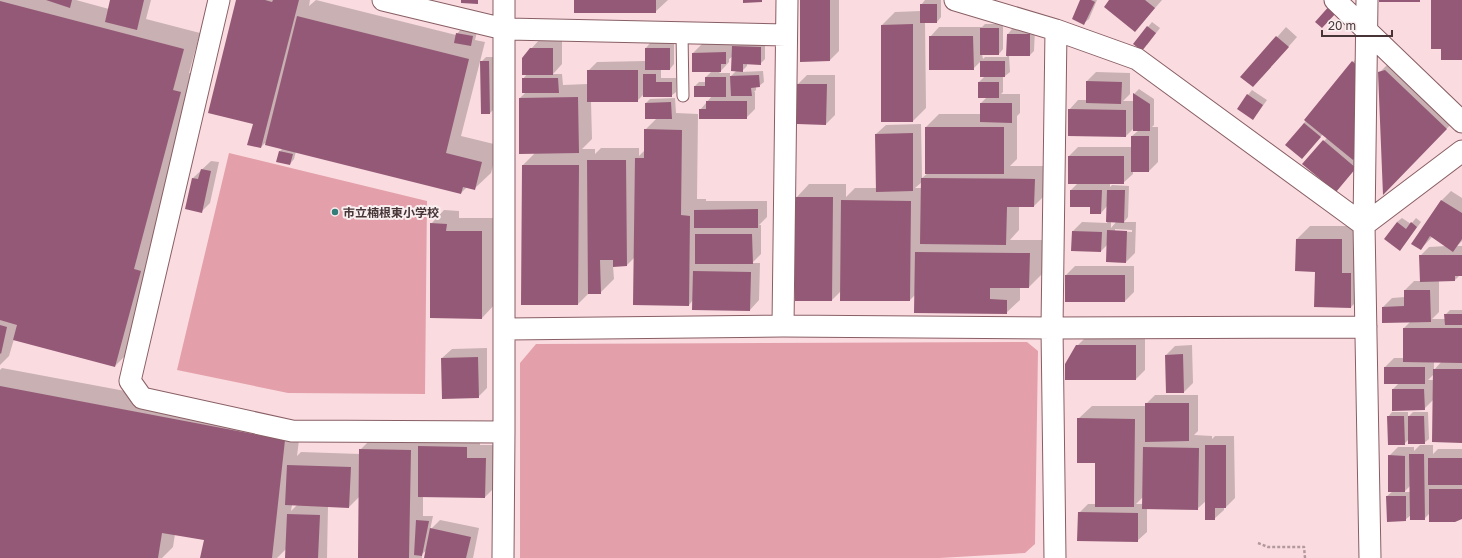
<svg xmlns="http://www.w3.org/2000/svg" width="1462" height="558" viewBox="0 0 1462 558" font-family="'Golos Text','Noto Sans JP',sans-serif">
  <rect width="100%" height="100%" fill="#fadce0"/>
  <path fill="#e4a0aa" d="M229 153 427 201 425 394 288 393 177 370Z
    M1027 342 1038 351 1035 544 1025 553 939 558H520V363L536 344Z"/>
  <path fill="#0003" fill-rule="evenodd" d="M0 0H76L109 9 111 0H151L146 19 200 33 189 73 197 75 132 349 115 366 14 339 9 356 0 365Z
    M237 0H310L309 6 316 0 456 35 461 29 477 32 475 40 485 42 461 136 498 145 491 173 474 189 467 187 461 193 296 151 294 159 290 164 280 151 283 148 265 143 261 147 254 123Z
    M575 0H668L655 12Z
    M801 0H839V51L830 60 801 61Z
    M925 0H941V17L937 22H925L926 108 913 121 882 25 895 12 921 11V5Z
    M1081 0H1097L1089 19 1084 23Z
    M1111 0H1162L1135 31Z
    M1152 22 1160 28 1147 45 1135 43Z
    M985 24H1003V49L999 54H982L983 59 985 57H1007L1008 34 1012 29H1035L1034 51 1030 55H1009L1010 72 1005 76H1003V92L1001 94H1020V113L1017 116V159L1010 166H1047V193L1034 206H1019V230L1010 240H1043L1042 274 1029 287H1020V300L1006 313 915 295 910 300 842 290 832 300 796 198 809 184H846V197L855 188H877L876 134 886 125 921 124 922 178 928 173 926 127 939 114H981V103L987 97 979 82 985 76 981 61 973 69 930 37 939 27H982ZM922 182V188H915Z
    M1286 27 1297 37 1262 77H1242Z
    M540 39H562V64L553 74H562L563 85 588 84V71L597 62 646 61V48L650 43H674V64L670 69H661V78H676V92L671 96 644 94 637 101H591L592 139 582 149H595V154L601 148H639V156L645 150V130L657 118 646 103 650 99 675 98 676 113 698 114 697 199H706V201H767V217L759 225H761V254L752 263H760L759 300 750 310 693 300 689 305 635 257 627 265 613 266 614 279 600 293H589L578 304 523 165 535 153 520 98 526 92 523 79 527 74 531 49Z
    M737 42 765 43V59L760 64 747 63V66L741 72 763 71 764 82 759 86 756 87V90L754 92H755V109L746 118 700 110 712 96 695 86 699 82H706V77L712 71H693V53L702 44 734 43V45ZM733 56 737 70 730 77V73H719L729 62V59Z
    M1366 49 1364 159 1336 191 1324 141 1327 138 1323 134 1302 158 1304 123 1353 62Z
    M486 57H494V109L490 113 481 62Z
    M1393 59 1459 116 1396 180 1379 73Z
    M1096 72 1130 73V94L1123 101H1134V94L1139 89 1154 99V125L1152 127H1158V162L1149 171H1133V174L1123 183H1110V187L1112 185 1129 186 1128 217 1124 222H1136L1135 253 1126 262 1108 244 1101 251 1073 231 1082 222 1107 223V206L1101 213 1091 206H1071V190L1078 183 1069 156 1078 147H1132V136L1139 130 1134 128 1126 136 1069 110 1078 100H1087V81ZM1111 221H1117L1111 228ZM1115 229 1132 230V232L1115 231Z
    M807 75H835V115L826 124 798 84Z
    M1252 90 1267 100 1257 114 1248 95Z
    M211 161 219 162 210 203 201 212 193 178Z
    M1451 191 1462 198V241L1457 246H1462V275H1460L1455 280H1439V312L1432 319H1445V315L1450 310H1462V441L1433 400 1424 409 1393 389 1399 383 1385 367 1394 358H1404V328L1411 321 1383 307 1392 298 1405 297V290L1414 281H1421L1420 256 1429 247 1447 246 1432 237 1421 249 1413 244 1442 200ZM1434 361H1442L1434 370ZM1434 374V380H1428Z
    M444 210 459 211V218H495V304L482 318 431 224Z
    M1402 218 1411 224 1416 218 1421 222 1404 245 1397 222Z
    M1310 226H1355L1364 294 1351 307 1297 239Z
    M1075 266H1134V292L1125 301 1066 275Z
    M1087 336H1145V370L1136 379 1077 346Z
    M1192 345 1193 383 1184 392 1166 355 1175 346Z
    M487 348V388L478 397 443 398 442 358 452 349Z
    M2 368 301 424 297 456 301 452 360 454V450L374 436 480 434V445H498V484L485 497 423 496V516H433L430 530 440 520 479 528 473 558H425L427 550 422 554V558H359L360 496 349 507 328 506 327 558H286L287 548 277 558H201L205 540 175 534 173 547 162 558H0V370ZM292 505H297L291 511Z
    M1155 395H1198V431L1194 435 1212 436V439L1215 436H1234L1235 498 1226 507H1224V510L1214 519 1206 501 1197 509 1147 508V532L1137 541 1079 513 1088 504H1096V462L1078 419 1092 406H1146V404ZM1144 496 1143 504H1136Z
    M1392 412H1408V417L1413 412H1428L1429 439 1424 443 1409 439 1404 444 1388 417Z
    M1420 445H1433V454L1438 449H1462V517L1430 513 1424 519 1411 515 1405 520 1387 496 1393 491 1389 456 1398 447H1414V451ZM1411 485V492H1404Z"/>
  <path fill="#945976" d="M46 0H72L70 8Z
    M110 0H144L137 30 105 22Z
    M236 0H265L272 2 273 0H299L261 148 247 145 253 124 208 113Z
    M461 0H478V4L461 3Z
    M574 0H656V13H574Z
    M743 0H762V2L743 3Z
    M800 0H830V61L800 62Z
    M1080 0H1091L1095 2 1084 25 1072 19Z
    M1109 0H1145L1155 8 1135 32 1104 7Z
    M1379 0H1420V2H1379Z
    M1431 0H1462V60H1441V49H1431Z
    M0 1 184 49 173 90 181 92 134 269 141 271 115 367 13 340 17 325 0 320Z
    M920 4H937V23H920Z
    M1331 4 1338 11 1322 28 1315 22Z
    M297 16 469 59 446 153 482 162 475 190 463 187 461 194 265 145Z
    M913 24V122H881V25Z
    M1147 26 1156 33 1142 51 1133 44Z
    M980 28H999V55H980Z
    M456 33 473 36 471 46 454 43Z
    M1007 34H1030V56H1006Z
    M929 36H973L974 70H929Z
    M1276 36 1289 47 1253 87 1240 77Z
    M732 46 761 47V65L743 64V72L731 71Z
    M530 48H553V75H522V58Z
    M645 48H670V70H645Z
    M726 52V64H721V72H692V53Z
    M480 61H489L490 114H481Z
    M980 61H1005V77H980Z
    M1352 61 1360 68 1361 151 1353 160 1304 120Z
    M587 70H638V102H587Z
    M1385 70 1447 129 1383 195 1378 72Z
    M643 74H656V82H672V97H643Z
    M759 75 760 87 751 88 752 96H731L730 76Z
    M705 77H726V97H694V86H705Z
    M522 78H558L559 93H522Z
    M1086 81 1122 82 1121 104 1086 103Z
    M978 82H999V98H978Z
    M797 84H827L826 125 797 124Z
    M1133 93 1150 104V131H1133Z
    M1247 94 1263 105 1253 120 1237 109Z
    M578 97 579 153 519 154V98Z
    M706 101H747V119H699V109H706Z
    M671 102 672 119H645V103Z
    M980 103H1012V123L980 122Z
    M1068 109 1126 110V137L1068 136Z
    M1304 123 1321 137 1302 159 1285 145Z
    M925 127H1004V174H925Z
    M644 129 682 130 681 215 690 216 689 306 633 305 635 158H644Z
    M913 133V191L876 192 875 134Z
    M1131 136H1149V172H1131Z
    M1323 140 1356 168 1336 192 1302 164Z
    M279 151 293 154 290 165 276 162Z
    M1068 156H1124V184H1068Z
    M587 160H626L627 266 613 267V260H600L601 294H588Z
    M522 165H579L578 305H521Z
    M201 169 211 171 202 213 185 209 192 178 198 179Z
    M921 178 1035 179 1034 207H1007L1006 245 920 244Z
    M1070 190H1102L1101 214H1090V207H1070Z
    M1107 190H1125L1124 223 1106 222Z
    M795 197H833L832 301H795Z
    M841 200 911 201 910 301H840Z
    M1441 200 1462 213V239L1453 252 1430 236 1421 250 1411 244Z
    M758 209V228H694V210Z
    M1397 222 1406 229 1411 222 1417 227 1400 251 1384 239Z
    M430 223 447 224 446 231H482V319L430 318Z
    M1107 230 1127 231 1126 263 1106 262Z
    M1072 231 1102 232 1101 252 1071 251Z
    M695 234H752L753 264H695Z
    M1296 239H1342V273H1351V308L1314 307 1315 272 1295 271Z
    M915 252 1030 253 1029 288H990V299L1007 300V314L914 313Z
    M1419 255H1462V276H1455V281L1420 282Z
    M693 271 751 272 750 311 692 310Z
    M1065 275H1125V302H1065Z
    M1404 290H1430L1431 322 1382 323V307L1404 306Z
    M1444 314H1462V325H1445Z
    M0 325 7 327 1 354 0 353Z
    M1403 328H1462V363L1403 362Z
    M1076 345H1136V380H1065V364Z
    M1183 354 1184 393H1166L1165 355Z
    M478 357 479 398 442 399 441 358Z
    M1384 367H1425V384H1384Z
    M1433 369H1462V443L1432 442Z
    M0 386 285 440 272 558H200L204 540 162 533 158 558H0Z
    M1392 389H1424L1425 410 1392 411Z
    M1145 403H1189V441L1145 442Z
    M1387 416H1404L1405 445H1388Z
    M1408 416H1424L1425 444H1408Z
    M1077 418 1135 419 1134 507H1095V463H1077Z
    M1205 445H1226V508H1215V520H1205Z
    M418 446 467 447V458H486L485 498 418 497Z
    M1143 447 1199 448 1198 510 1142 509Z
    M359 449 411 450 409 558H358Z
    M1409 454H1424L1425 520H1410Z
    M1388 455 1405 456V492H1388Z
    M1428 458H1462V485H1428Z
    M287 465 351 467 349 508 285 505Z
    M1429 489H1462V519L1455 522H1429Z
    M1386 496H1406V521L1387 522Z
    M1078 512 1138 513V542L1077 541Z
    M287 514 320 515 318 558H285Z
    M416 520 429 521 422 556 414 555Z
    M430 528 471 537 466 558H424Z"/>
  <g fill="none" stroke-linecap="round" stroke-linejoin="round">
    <g stroke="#885e64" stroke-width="13">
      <path id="service" d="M682 33 683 96"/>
    </g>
    <g stroke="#885e64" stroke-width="23">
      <path id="minor" d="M219 0 130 381 142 398 292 431 504 432
        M383 0 504 29 786 35
        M955 0 1056 30 1137 59 1364 225 1462 151
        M1335 0 1462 122
        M1367 0 1364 225 1370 558
        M783 326 787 0
        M504 329 783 326 1052 328 1366 327
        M503 558 504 432V0
        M1055 558 1052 328 1056 30"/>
    </g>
    <path stroke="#b3999d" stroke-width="2.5" stroke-dasharray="3 2" stroke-linecap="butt" d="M1258 543 1268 547H1304L1305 558"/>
    <use href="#service" stroke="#fff" stroke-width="11"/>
    <use href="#minor" stroke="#fff" stroke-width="21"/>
  </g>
  <circle fill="#357d78" stroke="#f9eff0" stroke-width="1.5" cx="335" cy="212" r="4"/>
  <g text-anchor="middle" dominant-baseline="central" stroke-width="4" stroke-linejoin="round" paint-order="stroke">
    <g font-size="12" font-weight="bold" fill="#473437" stroke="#f9eff0" text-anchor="start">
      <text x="343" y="212">市立楠根東小学校</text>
    </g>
  </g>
  <path d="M1322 30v6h70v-6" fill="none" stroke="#473437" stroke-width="2"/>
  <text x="1328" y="30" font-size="12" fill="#473437" stroke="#f9eff0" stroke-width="3" paint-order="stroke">20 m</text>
</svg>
